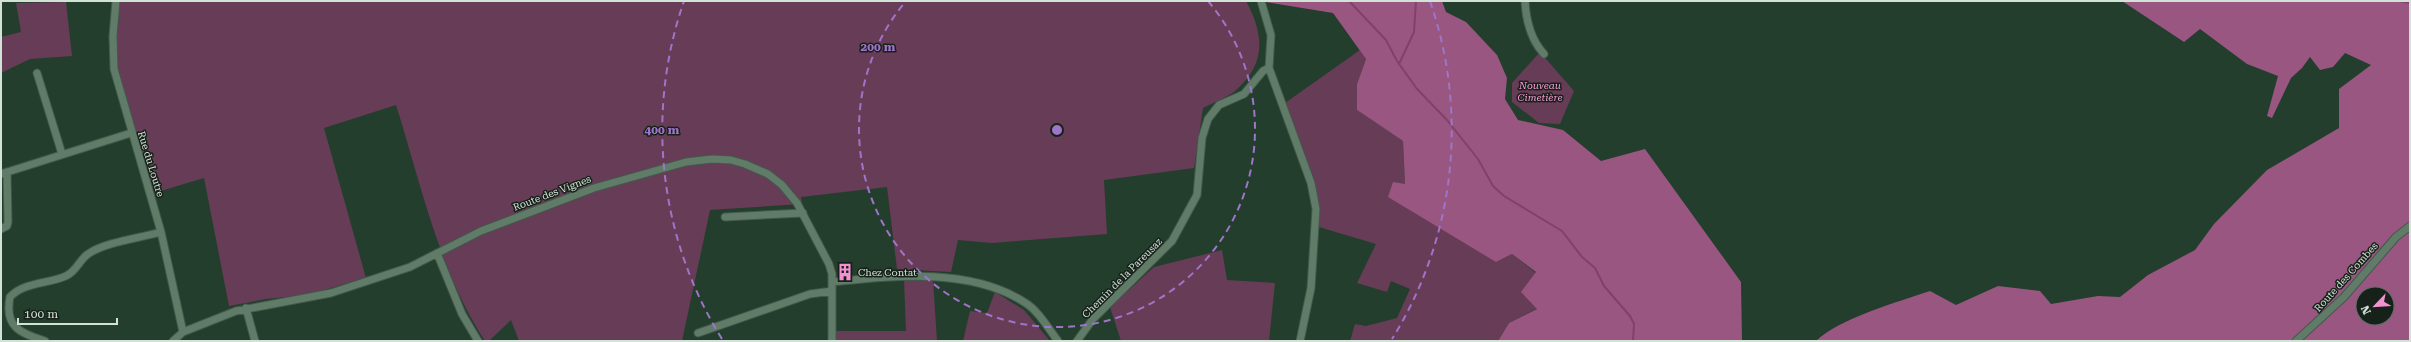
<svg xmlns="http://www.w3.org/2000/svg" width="2411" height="342" viewBox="0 0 2411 342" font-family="'Roboto Serif',serif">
  <rect width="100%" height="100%" fill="#233e2c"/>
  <path fill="#673c57" d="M117 1H1246C1265 36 1266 65 1234 92 1225 98 1213 103 1203 108L1194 168 1104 180 1107 234 992 243 958 240 951 272 897 269 887 187 801 197 802 204 710 210 682 341H519L511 320 489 341H485C439 271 421 184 396 105L324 128 366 278 306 295 266 299 229 306 204 178 154 193 117 70Z
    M66 2 72 56 30 59 1 73V37L21 32 16 3Z
    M1360 50 1366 59 1357 84V110L1403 141 1405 184 1496 262 1512 254 1536 273 1538 308 1509 323 1498 341H1350L1355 324 1366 326 1397 318 1410 289 1391 281 1387 292 1357 283 1376 244 1319 227C1318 181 1301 145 1285 103Z
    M1540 52 1574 91 1560 124 1539 123 1512 102V83Z
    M1222 250 1227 280 1275 283 1269 341H1121L1110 307 1154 267Z
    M904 280H933L937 341H829V331H906Z
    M995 292 1024 310 1050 341H963L970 311 987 313Z"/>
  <path fill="#985681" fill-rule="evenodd" d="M1259 1H1442L1446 12 1466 22 1497 55 1507 78 1505 99 1518 120 1563 130 1601 161 1645 149 1741 282 1742 341H1498L1509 323 1537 309 1521 292 1536 272 1512 254 1496 262 1388 197 1393 182 1405 184 1403 141 1357 110V84L1366 59 1333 13Z
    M2122 1H2410V341H1816C1840 318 1898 302 1930 291L1956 305 1998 286 2040 291 2051 304 2098 296 2120 297 2148 275 2195 250 2214 224 2267 170 2339 128V89L2371 65 2345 53 2333 67 2320 70 2310 57 2302 68 2291 78 2272 118 2267 116 2278 76 2247 64 2200 29 2184 42ZM2363 294H2387V318H2363Z"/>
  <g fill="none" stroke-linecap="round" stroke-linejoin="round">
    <path stroke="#81416b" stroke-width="2" d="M1349 1 1386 40 1397 61 1417 89 1447 120 1478 159 1493 186 1504 196 1562 231 1582 257 1595 268 1604 286 1630 316 1634 324 1633 341
      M2400 1 2410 3
      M1399 64 1414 32 1416 1"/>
    <g stroke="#42594b" stroke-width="9">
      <path id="minor" d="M116 1 113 36 114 69 161 232 183 332
        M1525 1C1526 20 1530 39 1544 54
        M1269 68 1311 183 1316 209 1311 288 1300 341
        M37 73 62 154
        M1 174 131 133
        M725 217 803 213
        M1 229 7 226 8 222 7 172
        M437 253 462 314 478 341
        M832 282C893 276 969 267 1024 302 1038 310 1048 328 1058 341
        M246 308 255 341
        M698 333 810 294 832 291
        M45 341C21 333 4 328 10 297 24 282 48 284 66 276 77 271 79 260 88 254 105 242 140 238 161 232
        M173 341 183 332 236 311 331 293 410 267 481 231 594 188 686 162 712 159 731 160 745 164 768 174 782 185 797 203 829 264 832 274V341
        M1077 341 1093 319 1172 241 1197 195 1202 138 1208 119 1219 105 1244 94 1263 71 1269 68 1271 35 1261 1
        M2296 341 2344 297 2396 237 2410 226"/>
    </g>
    <use href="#minor" stroke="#607c68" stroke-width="7"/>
  </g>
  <g fill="none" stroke="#9e75c9" stroke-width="2" stroke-dasharray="7 5">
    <path d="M1208 1A198 198 0 1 1 906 1"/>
    <path d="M722 339A395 395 0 0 1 684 1M1430 1A395 395 0 0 1 1392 339"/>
  </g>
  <defs>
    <g id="building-bare" transform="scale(1.38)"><path d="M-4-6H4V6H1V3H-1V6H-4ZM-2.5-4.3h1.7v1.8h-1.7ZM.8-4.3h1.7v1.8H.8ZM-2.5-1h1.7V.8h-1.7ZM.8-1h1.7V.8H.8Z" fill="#f590d1" stroke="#162119" stroke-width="2.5" paint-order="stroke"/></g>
  </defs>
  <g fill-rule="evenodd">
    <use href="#building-bare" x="845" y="272"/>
  </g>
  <g text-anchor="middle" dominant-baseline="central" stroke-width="3" stroke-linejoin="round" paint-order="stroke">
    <g font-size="10" font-style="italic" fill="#fc9eda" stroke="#162119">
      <text x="1540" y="85">Nouveau<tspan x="1540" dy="12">Cimetière</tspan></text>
    </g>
    <g font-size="10" fill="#d3e2d7" stroke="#162119">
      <text transform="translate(151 164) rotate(73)">Rue du Loutre</text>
      <text transform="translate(552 193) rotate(-21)">Route des Vignes</text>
      <text transform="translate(2346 277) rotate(-48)">Route des Combes</text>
      <text transform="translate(1122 278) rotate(-45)">Chemin de la Pareusaz</text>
    </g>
    <g font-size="10" fill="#d3e2d7" stroke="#162119" text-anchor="start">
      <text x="858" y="272">Chez Contat</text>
    </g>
  </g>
  <circle cx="1057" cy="130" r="6" fill="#9e75c9" stroke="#162119" stroke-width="2"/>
  <g font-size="12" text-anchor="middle" font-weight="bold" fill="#9e75c9" stroke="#162119" stroke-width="3" stroke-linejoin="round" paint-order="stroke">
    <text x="878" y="51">200 m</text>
    <text x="662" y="134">400 m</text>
  </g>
  <rect width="2411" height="342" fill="none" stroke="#d3e2d7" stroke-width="4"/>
  <g transform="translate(2375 306) rotate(245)"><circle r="19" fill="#162119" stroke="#626e65"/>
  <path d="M0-3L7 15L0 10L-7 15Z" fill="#f590d1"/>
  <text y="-6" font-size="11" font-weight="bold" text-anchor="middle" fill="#d3e2d7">N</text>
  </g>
  <path d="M18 318v6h99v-6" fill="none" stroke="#d3e2d7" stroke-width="2"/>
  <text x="24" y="318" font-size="12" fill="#d3e2d7" stroke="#162119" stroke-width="3" paint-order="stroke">100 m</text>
</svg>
